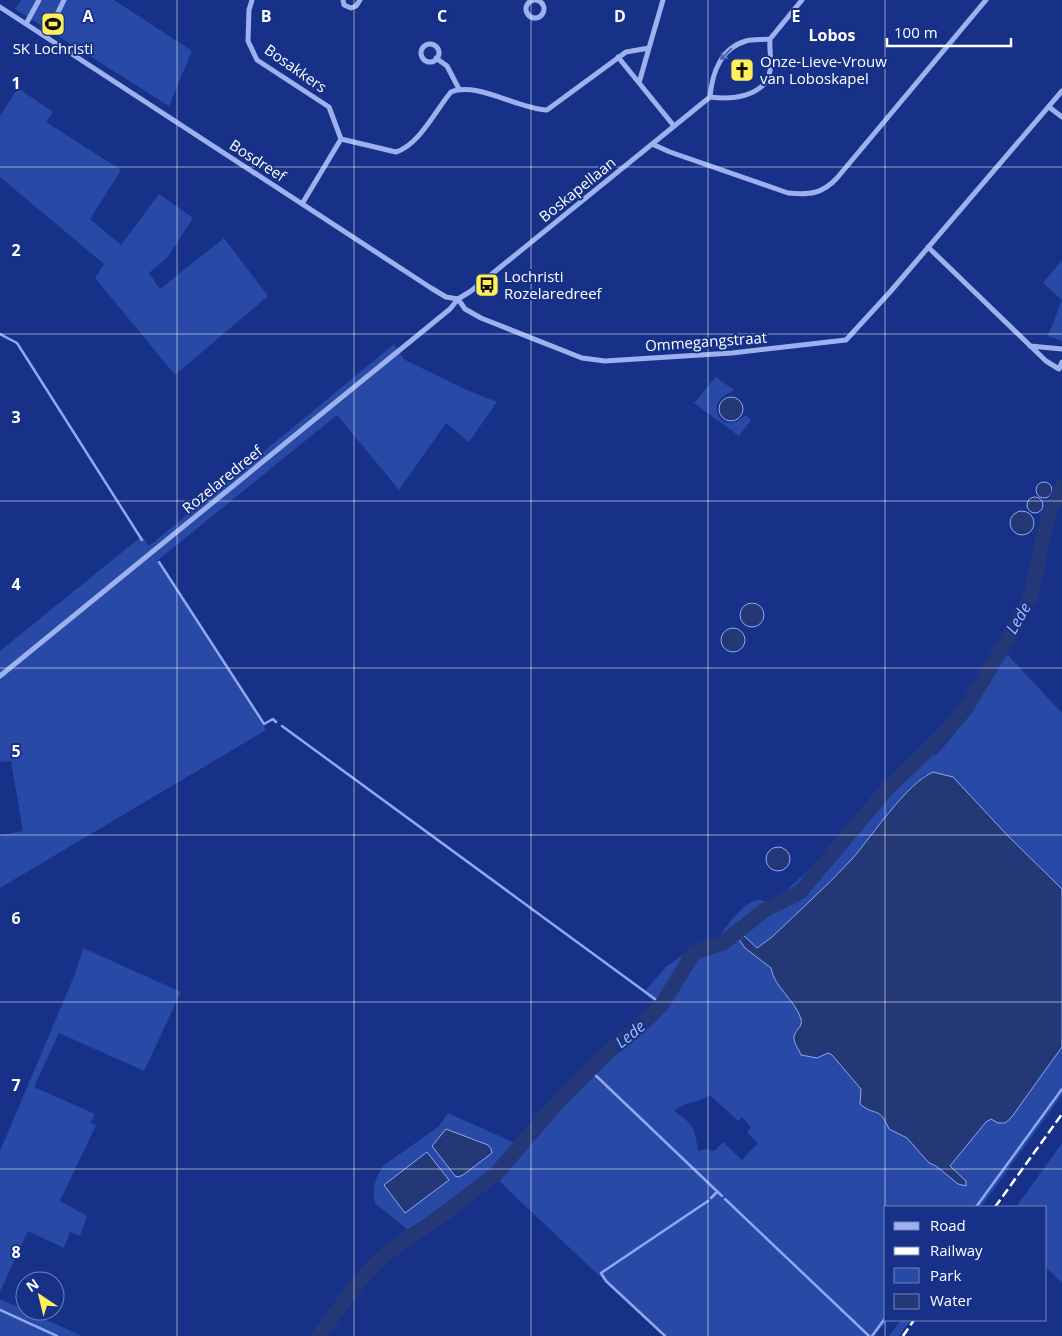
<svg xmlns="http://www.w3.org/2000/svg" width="1062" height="1336" viewBox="0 0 1062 1336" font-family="'Open Sans',sans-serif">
  <rect width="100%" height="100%" fill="#163187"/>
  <path fill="#2949a6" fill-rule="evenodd" d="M21 0H114L192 51 169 106 15 9Z
    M18 88 53 112 46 122 121 170 90 219 121 245 159 194 193 218 167 258 149 273 160 289 224 238 268 296 175 375 95 278 104 264 0 177V116Z
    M1062 260V341L1048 336 1062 300 1043 283Z
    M394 344 405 360 467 390 497 402 469 442 446 423 399 490 337 415 157 561 266 730 0 888V835L23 831 11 761 0 762V651L142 536 149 546Z
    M716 377 734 390C729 394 723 395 719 401 710 416 728 433 745 415L751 420 739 436 694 403Z
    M1005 652 1062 713V889L1008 836 953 777 933 772 924 775 896 805 853 858 828 884 772 937 756 948 741 933 738 938 754 955 771 968C774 987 805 1007 801 1027L817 1058 828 1053 832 1054 861 1090 866 1109C881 1112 883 1116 889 1129L907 1138 929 1163 936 1166 958 1184 966 1181 950 1166 986 1122 991 1119 998 1123 1011 1118 1062 1047V1095L981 1207H886V1320H887L875 1336H666L592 1269 497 1179 571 1094 639 1028 637 1021 657 1003 643 993 667 966 703 941 719 938C725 927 746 899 759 900 763 900 767 903 771 904L775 901 813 866 879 790 921 751 936 755C967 722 984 691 1005 652ZM710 1095 738 1121 742 1117 751 1127 747 1132 758 1143 742 1160 723 1142 714 1151 706 1149 698 1151C695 1129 693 1123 674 1111 684 1102 699 1103 710 1095Z
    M83 948 181 992 144 1071 59 1033 34 1087 95 1114 90 1123 96 1125 60 1201 87 1216 80 1236 70 1232 64 1248 28 1231 0 1292V1151L75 974Z
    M448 1113 517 1144 494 1169 438 1213 410 1232 375 1203C371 1188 376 1177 384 1165L438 1127Z
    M1062 1143V1283L1046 1267V1207H1016Z
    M0 1299 82 1336H0Z
    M901 1320H911L899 1336H889Z"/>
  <path fill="#243878" stroke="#8fa9f1" d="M719 409a12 12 0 1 1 24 0a12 12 0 1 1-24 0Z
    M1036 490a8 8 0 1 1 16 0a8 8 0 1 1-16 0Z
    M1027 505a8 8 0 1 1 16 0a8 8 0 1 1-16 0Z
    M1010 523a12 12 0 1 1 24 0a12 12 0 1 1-24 0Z
    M740 615a12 12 0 1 1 24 0a12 12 0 1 1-24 0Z
    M721 640a12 12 0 1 1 24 0a12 12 0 1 1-24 0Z
    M933 772 953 777 1008 836 1062 889V1047L1011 1118 1005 1123H998L991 1119 986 1122 950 1166 966 1181V1186L958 1184 936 1166 929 1163 907 1138 889 1129C879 1105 875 1117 860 1104L861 1089 832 1055 828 1053 817 1058 801 1055C799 1050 793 1042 794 1036 796 1029 803 1027 801 1019 795 1000 774 987 771 968L745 948 738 938 741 933 757 948 772 937C799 911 827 886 852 859 872 836 907 783 933 772Z
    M766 859a12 12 0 1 1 24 0a12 12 0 1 1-24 0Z
    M446 1129 488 1145 491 1149 492 1153 463 1175 458 1177 455 1176 432 1146Z
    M427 1152 449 1180 405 1213 384 1185Z"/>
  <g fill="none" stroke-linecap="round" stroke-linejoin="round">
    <path stroke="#8fa9f1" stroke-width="2.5" d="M0 334 17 343 142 540
      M159 562 264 724 273 719 276 722
      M282 726 659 1002 663 1003
      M736 932 741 937
      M590 1070 722 1196
      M711 1198 717 1192
      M725 1199 869 1336
      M976 1207 1062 1089
      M0 1310 57 1336
      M665 1336 606 1281 601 1273 708 1201
      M872 1336 886 1317"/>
    <path stroke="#243878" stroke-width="15" d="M943 734 965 710 1004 645 1031 596 1047 519 1062 487
      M319 1336 352 1290 372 1267 391 1250 438 1218 496 1174 557 1103 609 1051 651 1016 663 1003 694 952 723 943 765 910 800 892 887 789 940 738"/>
    <path stroke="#9db1ee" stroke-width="5" d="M252 0 249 10 248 41 257 60 329 107 341 139
      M343 0 344 5 351 8 356 6 360 0
      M526 9a9 9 0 1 1 18 0a9 9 0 1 1-18 0Z
      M0 7 431 288 446 297 458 299
      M26 24 39 0
      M46 37 64 0
      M421 53a9 9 0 1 1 18 0a9 9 0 1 1-18 0Z
      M649 48 663 0
      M618 57 674 126
      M436 58 447 66 459 89
      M710 97C731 100 765 97 770 71 772 61 769 49 770 39L802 0
      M1049 107 1062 117
      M341 139 396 152C419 145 435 111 451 92 476 81 518 109 547 110L626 52 649 48 639 83
      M652 144 670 152 788 193C810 195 822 194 837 178L986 0
      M302 204 341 139
      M928 247 1046 361 1059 369 1062 362
      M458 299 465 309 481 318 582 358 605 361 732 353 846 340 890 292 1062 91
      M1030 346 1062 349
      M0 676 450 309 458 299 471 291 710 97C712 73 721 48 746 41 753 39 762 40 770 39"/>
    <path stroke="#fff" stroke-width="2.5" stroke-dasharray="9 4" stroke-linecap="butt" d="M995 1207 1062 1114
      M903 1336 914 1320"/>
  </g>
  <defs><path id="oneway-shaft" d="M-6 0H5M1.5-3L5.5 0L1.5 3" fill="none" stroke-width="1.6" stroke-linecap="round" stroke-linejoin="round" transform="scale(1.25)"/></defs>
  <use stroke="#4c64b0" href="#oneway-shaft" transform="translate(726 54) rotate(134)"/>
  <path fill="none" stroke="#fff" stroke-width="1" stroke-opacity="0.55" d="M177 0V1336M354 0V1336M531 0V1336M708 0V1336M885 0V1336M0 167H1062M0 334H1062M0 501H1062M0 668H1062M0 835H1062M0 1002H1062M0 1169H1062"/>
  <defs>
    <g id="stadium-square" transform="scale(1.25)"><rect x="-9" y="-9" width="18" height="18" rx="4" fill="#fff059" stroke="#163187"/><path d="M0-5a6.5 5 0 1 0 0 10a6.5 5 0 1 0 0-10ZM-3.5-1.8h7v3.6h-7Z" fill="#111"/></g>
    <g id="church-square" transform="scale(1.25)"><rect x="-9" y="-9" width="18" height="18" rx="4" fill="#fff059" stroke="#163187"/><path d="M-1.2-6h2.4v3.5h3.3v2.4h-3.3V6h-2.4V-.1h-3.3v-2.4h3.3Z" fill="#111"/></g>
    <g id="bus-square" transform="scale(1.25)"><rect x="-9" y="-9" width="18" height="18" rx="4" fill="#fff059" stroke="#163187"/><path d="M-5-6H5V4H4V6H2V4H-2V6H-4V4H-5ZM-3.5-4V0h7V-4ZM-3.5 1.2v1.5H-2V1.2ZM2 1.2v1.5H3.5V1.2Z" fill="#111"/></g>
  </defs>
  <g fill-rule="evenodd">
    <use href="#stadium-square" x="53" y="24"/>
    <use href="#church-square" x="742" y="70"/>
    <use href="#bus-square" x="487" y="285"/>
  </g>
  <g text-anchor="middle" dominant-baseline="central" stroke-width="4" stroke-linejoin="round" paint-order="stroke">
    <g font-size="15" fill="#fff" stroke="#163187" text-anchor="start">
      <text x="53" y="48" text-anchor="middle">SK Lochristi</text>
      <text x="760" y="61">Onze-Lieve-Vrouw<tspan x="760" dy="17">van Loboskapel</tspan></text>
      <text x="504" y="276">Lochristi<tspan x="504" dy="17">Rozelaredreef</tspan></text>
    </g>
    <g font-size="15" fill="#fff" stroke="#163187">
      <text transform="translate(296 68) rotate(35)">Bosakkers</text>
      <text transform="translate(258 160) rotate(33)">Bosdreef</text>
      <text transform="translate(577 189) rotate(-39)">Boskapellaan</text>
      <text transform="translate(706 341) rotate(-4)">Ommegangstraat</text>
      <text transform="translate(222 479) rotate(-39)">Rozelaredreef</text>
    </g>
    <g font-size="16" font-weight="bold" fill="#fff" stroke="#163187">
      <text x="832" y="35">Lobos</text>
    </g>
    <g font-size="16" font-style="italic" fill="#a8bcf5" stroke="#163187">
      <text transform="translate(1018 618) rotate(-60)">Lede</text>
      <text transform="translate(630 1034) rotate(-39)">Lede</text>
    </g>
  </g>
  <g font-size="16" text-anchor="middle" font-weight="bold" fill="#fff" stroke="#163187" stroke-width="4" stroke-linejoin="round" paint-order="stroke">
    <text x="88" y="22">A</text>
    <text x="266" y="22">B</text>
    <text x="442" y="22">C</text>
    <text x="620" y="22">D</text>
    <text x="796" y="22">E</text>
    <text x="16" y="89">1</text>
    <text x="16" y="256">2</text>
    <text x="16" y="423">3</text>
    <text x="16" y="590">4</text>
    <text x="16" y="757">5</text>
    <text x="16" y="924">6</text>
    <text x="16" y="1091">7</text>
    <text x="16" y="1258">8</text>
  </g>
  <rect x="884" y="1206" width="162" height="115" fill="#163187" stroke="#7383b7"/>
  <rect x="894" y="1222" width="25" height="8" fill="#9db1ee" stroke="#7383b7"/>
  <text x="930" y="1231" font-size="15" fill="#ffffff">Road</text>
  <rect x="894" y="1247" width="25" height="8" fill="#ffffff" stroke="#7383b7"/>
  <text x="930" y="1256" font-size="15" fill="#ffffff">Railway</text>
  <rect x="894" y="1268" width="25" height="15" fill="#2949a6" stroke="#7383b7"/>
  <text x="930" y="1281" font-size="15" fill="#ffffff">Park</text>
  <rect x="894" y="1294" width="25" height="15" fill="#243878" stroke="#7383b7"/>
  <text x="930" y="1306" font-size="15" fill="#ffffff">Water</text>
  <g transform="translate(40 1296) rotate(325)"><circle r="24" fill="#163187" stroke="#7383b7"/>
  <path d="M0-4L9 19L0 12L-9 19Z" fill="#fff059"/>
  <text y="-8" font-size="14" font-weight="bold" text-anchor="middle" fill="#ffffff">N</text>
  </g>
  <path d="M887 38v8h124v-8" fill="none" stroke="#ffffff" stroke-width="2.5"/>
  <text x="894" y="38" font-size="15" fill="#ffffff" stroke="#163187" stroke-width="4" paint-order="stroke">100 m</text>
</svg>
